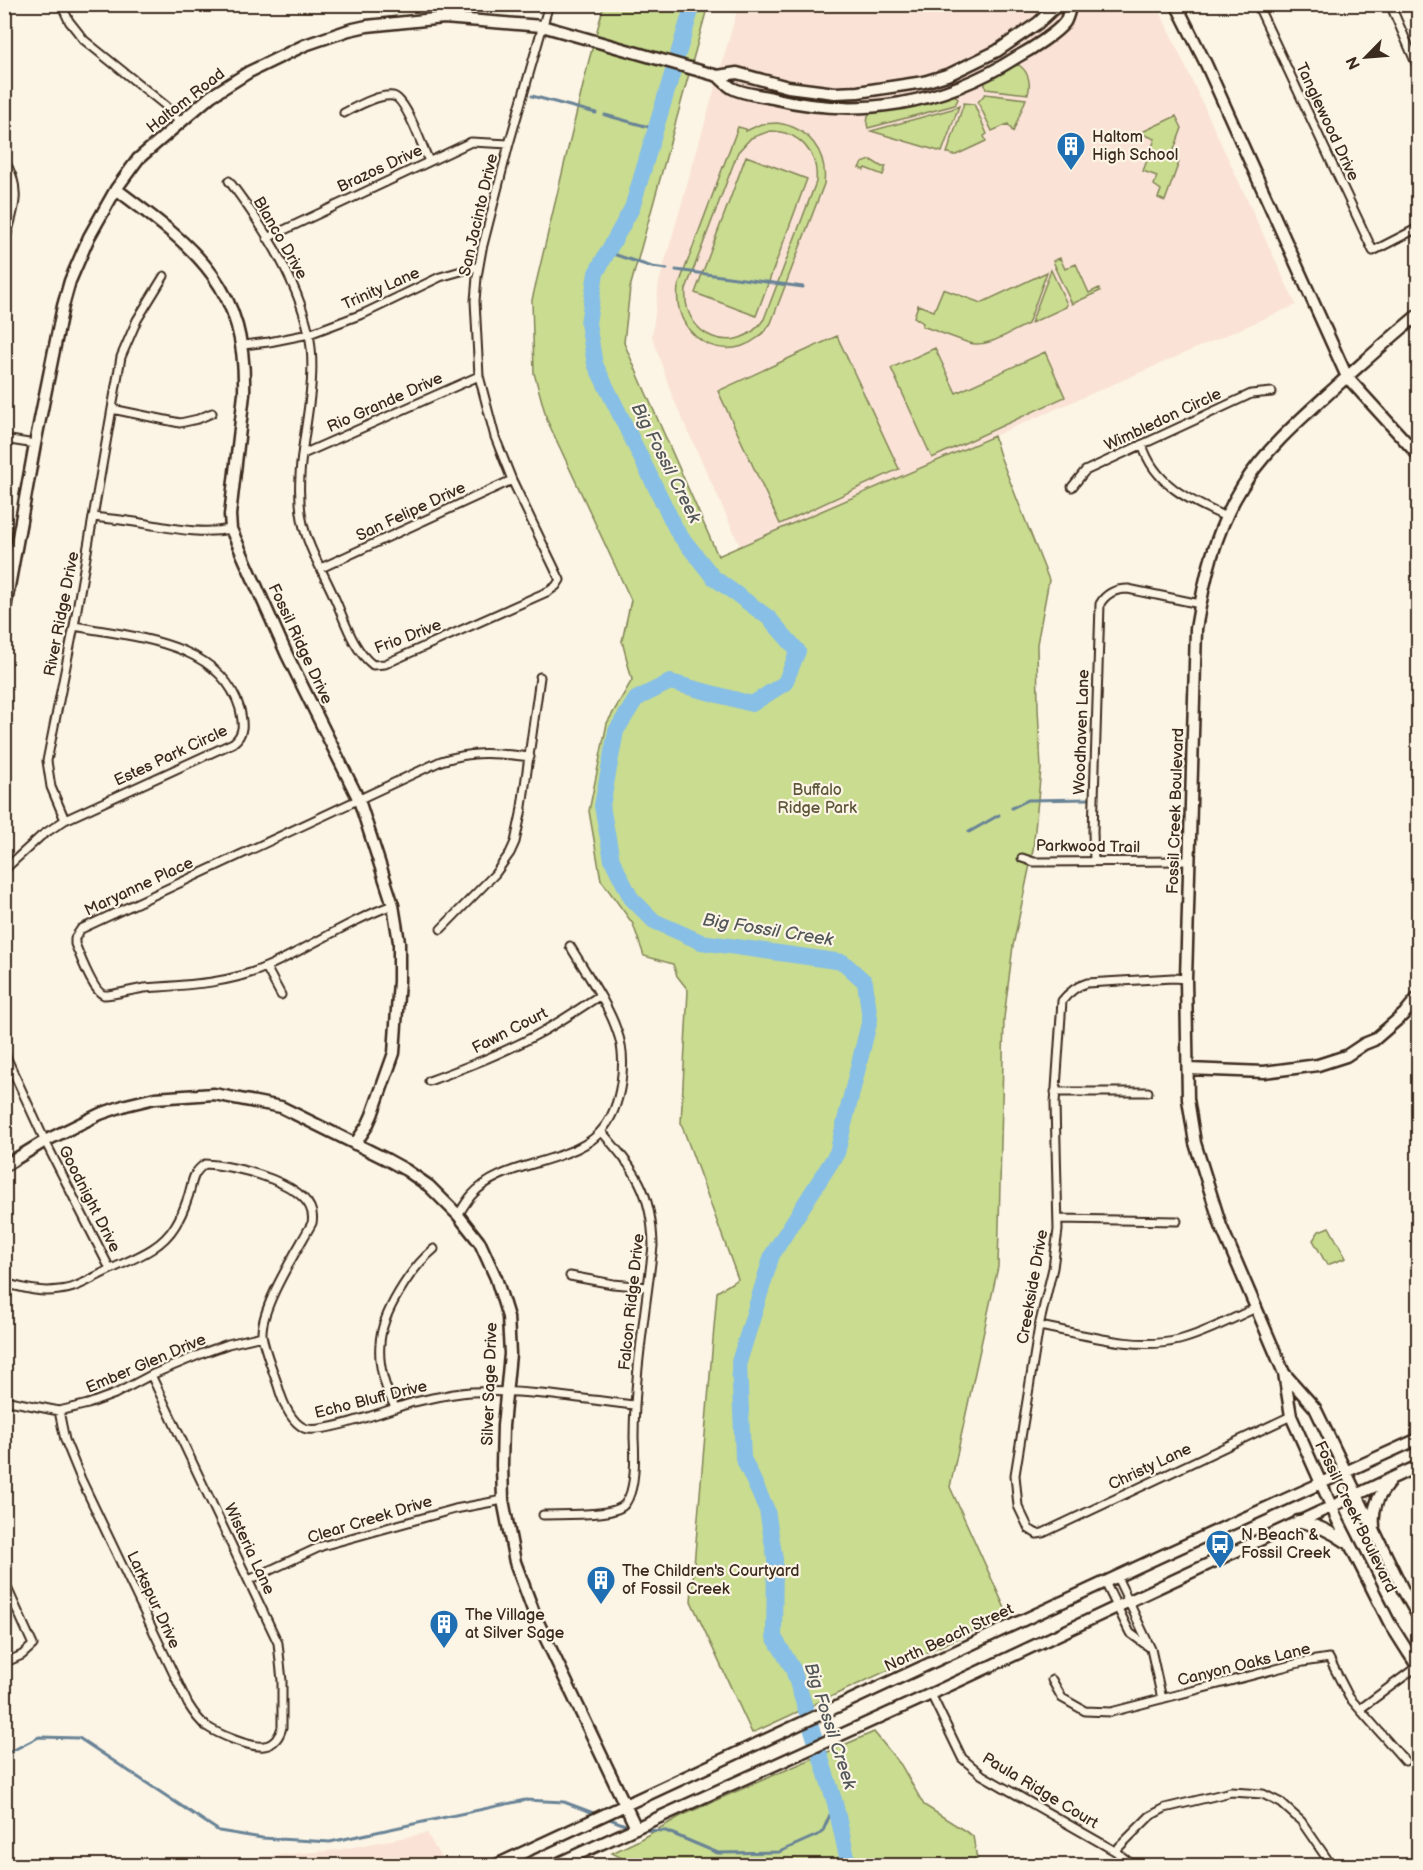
<svg xmlns="http://www.w3.org/2000/svg" width="1423" height="1870" viewBox="0 0 1423 1870" font-family="'Balsamiq Sans',sans-serif">
  <rect width="100%" height="100%" fill="#fcf5e5"/>
  <filter id="ink" filterUnits="userSpaceOnUse"><feTurbulence type="fractalNoise" baseFrequency=".0167" numOctaves="2"/><feDisplacementMap in="SourceGraphic" scale="12" xChannelSelector="R" yChannelSelector="G"/><feConvolveMatrix kernelMatrix="1 2 1 2 8 2 1 2 1" color-interpolation-filters="sRGB"/></filter>
  <g filter="url(#ink)">
    <path fill="#fae3d6" d="M739 4 1157 5 1296 305 740 546 672 396 652 336 659 282Z
      M427 1833 445 1865H237L258 1857 337 1850Z"/>
    <path fill="#c9dc90" stroke="#828357" stroke-width="1.5" fill-rule="evenodd" d="M604 5H708L630 288 624 343 718 556 994 436 1000 456 1049 580 1037 644 1038 708 1041 769 1033 850 1013 946 1004 1018 998 1267 950 1487 1008 1615 752 1733 691 1601 717 1292 738 1279 681 1123 688 990 677 976 673 964 644 956 633 924 601 880 589 811 607 723 632 680 622 641 631 600 547 420 534 373 532 300 589 60Z
      M1019 65C1029 72 1031 84 1028 94L986 89 984 81 1013 66Z
      M954 94 958 99 955 105 868 128 867 124 868 116 873 112 933 101Z
      M985 94 1026 99 1013 132 1008 124 992 131 978 102Z
      M964 103 974 104 987 134 984 136 986 141 956 155H951L950 153H947Z
      M959 106 942 152 871 131 952 109Z
      M1176 116 1182 128 1171 158 1179 162 1165 201 1158 198 1161 190 1154 185 1157 176 1143 171 1155 139 1140 133Z
      M777 123C808 127 828 152 824 184L771 323C739 372 671 345 678 287L738 127 746 129V131L761 124ZM770 131C799 131 819 153 816 182L764 319C737 359 681 337 686 289L738 152 751 138Z
      M746 156 807 179 756 316 695 293Z
      M871 160 882 167 886 166 883 175 865 168 864 170 859 168 862 163Z
      M1060 258 1065 269 1076 264 1089 293 1099 288 1100 291 1072 304 1055 268H1056L1053 261Z
      M1051 270 1067 304 1066 307 1031 323Z
      M1047 272 1028 324C1010 332 989 348 969 343L922 326 923 323 914 317 918 305 934 311 943 289 981 303Z
      M837 336 899 469 780 524 718 391Z
      M935 348 956 393 1045 352 1065 397 932 458 891 368Z
      M1329 1227 1346 1258 1327 1265 1313 1240 1319 1231Z
      M874 1732 901 1765 924 1805 973 1836 978 1865 637 1866 612 1853 637 1841 681 1816 721 1798Z"/>
    <g fill="none" stroke-linecap="round" stroke-linejoin="round">
      <path stroke="#698396" stroke-width="3" d="M532 96 596 113
        M605 115 656 129
        M607 252 652 267 667 269
        M676 270 803 287
        M1012 808 1028 800 1089 799
        M969 832 999 815
        M4 1755 39 1737 79 1738 219 1831 262 1838 330 1842 525 1800 564 1802 596 1814
        M605 1817 630 1827
        M642 1830 666 1831 718 1853 779 1852 822 1833 835 1803"/>
      <path stroke="#88bfe6" stroke-width="16" d="M693 4 632 208 596 273 588 323 595 364 678 533 713 577 769 618 798 651 785 683 752 704 670 682 636 699 616 731 602 806 612 860 631 898 654 921 701 942 843 962 865 982 870 1019 837 1153 772 1255 739 1362 743 1458 767 1510 775 1559 774 1637 793 1669 835 1803 849 1866"/>
      <g stroke="#3b2a1e" stroke-width="11">
        <path id="street" d="M61 4 69 21 84 40 166 106 180 123
          M1257 4 1373 251 1418 228
          M1390 4 1418 68
          M344 113C356 107 378 94 393 96 406 98 423 149 429 161
          M4 160C24 190 13 213 4 244
          M229 181C261 223 298 281 309 334 321 396 291 458 302 519 307 547 324 573 335 599 345 621 353 650 373 665L385 664 549 591 556 586 560 580 512 480 495 437 479 376 475 301 477 277 482 249 509 144 549 4
          M267 238 471 142 509 144
          M243 345 269 342 309 334 365 313 440 277 479 266
          M112 409 180 423 198 419 212 413
          M4 439 35 444
          M1142 444C1154 485 1191 501 1226 517
          M303 454 479 376
          M1072 487 1085 471 1251 394 1272 392
          M93 517C109 519 125 520 141 523 172 528 200 535 231 529
          M321 568 512 480
          M65 820 51 787 47 761 74 626 121 357 137 320 164 276
          M1022 858 1034 862 1189 861
          M1094 861 1093 832 1100 604C1106 593 1116 589 1128 589L1200 604
          M4 870 41 836 65 820 233 743C245 734 243 723 240 709 220 641 132 637 74 626
          M393 905C348 921 309 948 266 967 228 984 185 985 145 988 136 989 109 996 104 995 93 992 80 955 75 944V938L81 929 441 761C475 750 496 753 530 757
          M441 929 495 874 510 853 515 842 521 814 540 677
          M266 967 281 995
          M1186 979 1173 978 1087 983C1077 986 1069 992 1062 1001L1055 1103 1058 1230 1053 1268 1039 1326 1015 1475 1018 1506 1029 1529 1037 1534 1043 1533 1291 1416
          M4 1052 45 1141 110 1269
          M429 1081C467 1067 504 1053 540 1033 560 1022 580 1008 599 996
          M1055 1092H1148
          M458 1215C462 1209 466 1202 471 1196 494 1169 535 1166 566 1153 578 1149 593 1141 601 1131 622 1108 628 1059 617 1031 608 1004 585 971 570 946
          M1058 1219 1177 1221
          M570 1276 613 1284 648 1287
          M4 1283C23 1288 40 1293 59 1290 76 1289 92 1278 107 1271 131 1259 160 1251 175 1226 180 1218 184 1209 187 1200 193 1185 190 1174 205 1164 233 1165 320 1184 312 1223 298 1249 261 1306 262 1334 263 1347 274 1373 278 1386 282 1400 290 1421 304 1428 320 1436 393 1408 414 1402 433 1398 452 1393 472 1392 526 1389 581 1399 634 1405
          M1039 1326C1084 1334 1134 1351 1179 1340 1206 1333 1231 1319 1256 1308
          M4 1400 59 1411 88 1404 115 1394 151 1375 206 1352 228 1344 262 1336
          M395 1407C385 1389 378 1365 380 1344 381 1314 411 1268 434 1249
          M59 1411 65 1440 81 1479 188 1704C193 1712 198 1720 206 1726 218 1734 250 1748 264 1746 274 1745 280 1736 282 1727V1681L278 1643 151 1375
          M543 1515C561 1514 612 1517 624 1505 636 1492 635 1455 634 1438 634 1376 646 1308 653 1246 652 1192 636 1171 601 1131
          M1117 1577 1151 1649 1162 1699
          M249 1580 322 1546 455 1509 503 1500
          M4 1581 33 1645 22 1655 4 1663
          M1105 1582 1130 1633 1149 1647
          M1052 1680 1062 1698 1085 1711 1111 1712 1303 1662 1329 1658 1349 1697 1405 1761
          M931 1694 962 1758 982 1775 1115 1851 1134 1866
          M1360 1709 1418 1666
          M1115 1851 1150 1816 1165 1808 1231 1792 1263 1794 1281 1803 1301 1821 1332 1866"/>
      </g>
      <g stroke="#3b2a1e" stroke-width="15">
        <path id="secondary" d="M1176 4 1206 64 1347 377 1418 455
          M718 76 737 73 788 87 835 93 858 92 924 82 950 74 997 51 1038 23 1053 9 1063 4
          M116 189C196 249 247 285 244 394L230 515 231 529 287 655 359 800 393 905 399 942V981L394 1053 372 1115 367 1126 355 1144
          M1418 315C1391 337 1365 361 1339 384 1305 415 1267 447 1242 487 1215 530 1204 580 1196 629L1186 979 1188 1099 1195 1143 1221 1226 1284 1373 1291 1416 1337 1519 1389 1622 1408 1652 1418 1667
          M4 614 35 444 63 306 70 281 89 237 116 189 138 159 211 96 249 72 278 58 305 45 349 30 367 26 444 18 542 26 718 76C722 80 727 85 732 88 743 94 760 95 772 98 858 119 942 105 1017 57 1030 50 1057 33 1065 22 1068 17 1069 10 1071 4
          M1188 1069 1264 1072 1318 1065 1346 1056 1364 1044 1374 1040 1404 1014 1418 997
          M4 1166 45 1141 100 1114 126 1105 155 1098 214 1094 281 1107 386 1159 406 1170 429 1186 458 1215 480 1243 496 1278 508 1317 510 1354 503 1426 502 1465 503 1500 515 1562 536 1618 636 1828
          M1284 1373 1315 1408 1403 1590 1418 1616
          M1298 1521C1317 1525 1331 1531 1346 1542
          M1374 1526C1372 1508 1378 1496 1389 1483
          M494 1866 1159 1557 1418 1439
          M552 1866 931 1694 1418 1466"/>
      </g>
      <use href="#street" stroke="#fcf5e5" stroke-width="7"/>
      <use href="#secondary" stroke="#fcf5e5" stroke-width="10"/>
    </g>
  </g>
  <defs>
    <g id="building-pin" transform="scale(1.5)"><path d="M0 17L-7.5 6A9.5 9.5 0 1 1 7.5 6Z" fill="#1f6fb2" stroke="#fcf5e5"/><path d="M-4-6H4V6H1V3H-1V6H-4ZM-2.5-4.3h1.7v1.8h-1.7ZM.8-4.3h1.7v1.8H.8ZM-2.5-1h1.7V.8h-1.7ZM.8-1h1.7V.8H.8Z" fill="#fff"/></g>
    <g id="bus-pin" transform="scale(1.5)"><path d="M0 17L-7.5 6A9.5 9.5 0 1 1 7.5 6Z" fill="#1f6fb2" stroke="#fcf5e5"/><path d="M-5-6H5V4H4V6H2V4H-2V6H-4V4H-5ZM-3.5-4V0h7V-4ZM-3.5 1.2v1.5H-2V1.2ZM2 1.2v1.5H3.5V1.2Z" fill="#fff"/></g>
  </defs>
  <g fill-rule="evenodd">
    <use href="#building-pin" x="1071" y="146"/>
    <use href="#bus-pin" x="1220" y="1544"/>
    <use href="#building-pin" x="601" y="1580"/>
    <use href="#building-pin" x="444" y="1624"/>
  </g>
  <g text-anchor="middle" dominant-baseline="central" stroke-width="4.5" stroke-linejoin="round" paint-order="stroke">
    <g font-size="16" fill="#3b2a1e" stroke="#fcf5e5">
      <text transform="translate(186 101) rotate(-38)">Haltom Road</text>
      <text transform="translate(1327 122) rotate(65)">Tanglewood Drive</text>
      <text transform="translate(380 169) rotate(-25)">Brazos Drive</text>
      <text transform="translate(479 215) rotate(-77)">San Jacinto Drive</text>
      <text transform="translate(280 238) rotate(60)">Blanco Drive</text>
      <text transform="translate(381 289) rotate(-24)">Trinity Lane</text>
      <text transform="translate(385 403) rotate(-24)">Rio Grande Drive</text>
      <text transform="translate(1163 420) rotate(-25)">Wimbledon Circle</text>
      <text transform="translate(411 512) rotate(-25)">San Felipe Drive</text>
      <text transform="translate(62 614) rotate(-79)">River Ridge Drive</text>
      <text transform="translate(408 637) rotate(-21)">Frio Drive</text>
      <text transform="translate(300 644) rotate(65)">Fossil Ridge Drive</text>
      <text transform="translate(1082 732) rotate(-88)">Woodhaven Lane</text>
      <text transform="translate(171 756) rotate(-25)">Estes Park Circle</text>
      <text transform="translate(1176 811) rotate(-88)">Fossil Creek Boulevard</text>
      <text transform="translate(1088 847) rotate(1)">Parkwood Trail</text>
      <text transform="translate(139 887) rotate(-25)">Maryanne Place</text>
      <text transform="translate(510 1031) rotate(-27)">Fawn Court</text>
      <text transform="translate(89 1199) rotate(63)">Goodnight Drive</text>
      <text transform="translate(1033 1287) rotate(-80)">Creekside Drive</text>
      <text transform="translate(632 1302) rotate(-84)">Falcon Ridge Drive</text>
      <text transform="translate(146 1364) rotate(-23)">Ember Glen Drive</text>
      <text transform="translate(490 1384) rotate(-88)">Silver Sage Drive</text>
      <text transform="translate(371 1400) rotate(-14)">Echo Bluff Drive</text>
      <text transform="translate(1150 1467) rotate(-25)">Christy Lane</text>
      <text transform="translate(1355 1517) rotate(64)">Fossil Creek Boulevard</text>
      <text transform="translate(370 1520) rotate(-17)">Clear Creek Drive</text>
      <text transform="translate(249 1549) rotate(65)">Wisteria Lane</text>
      <text transform="translate(153 1600) rotate(65)">Larkspur Drive</text>
      <text transform="translate(949 1638) rotate(-25)">North Beach Street</text>
      <text transform="translate(1244 1665) rotate(-14)">Canyon Oaks Lane</text>
      <text transform="translate(1040 1791) rotate(31)">Paula Ridge Court</text>
    </g>
    <g font-size="16" fill="#3b2a1e" stroke="#fcf5e5" text-anchor="start">
      <text x="1092" y="137">Haltom<tspan x="1092" dy="18">High School</tspan></text>
      <text x="1241" y="1535">N Beach &amp;<tspan x="1241" dy="18">Fossil Creek</tspan></text>
      <text x="622" y="1571">The Children's Courtyard<tspan x="622" dy="18">of Fossil Creek</tspan></text>
      <text x="465" y="1615">The Village<tspan x="465" dy="18">at Silver Sage</tspan></text>
    </g>
    <g font-size="16" fill="#5e563a" stroke="#fcf5e5">
      <text x="817" y="790">Buffalo<tspan x="817" dy="18">Ridge Park</tspan></text>
    </g>
    <g font-size="18" font-style="italic" fill="#52575a" stroke="#fcf5e5">
      <text transform="translate(666 463) rotate(63)">Big Fossil Creek</text>
      <text transform="translate(768 930) rotate(9)">Big Fossil Creek</text>
      <text transform="translate(830 1726) rotate(72)">Big Fossil Creek</text>
    </g>
  </g>
  <rect width="1423" height="1870" fill="none" stroke="#fcf5e5" stroke-width="24"/>
  <rect x="12" y="12" width="1399" height="1846" fill="none" stroke="#3b2a1e" stroke-width="2" filter="url(#ink)"/>
  <g transform="translate(1366 57) rotate(245)" stroke="#fcf5e5" stroke-width="4.5" paint-order="stroke">
  <path d="M0-4.5L10 22L0 15L-10 22Z" fill="#3b2a1e"/>
  <text y="-9" font-size="16" font-weight="bold" text-anchor="middle" fill="#3b2a1e">N</text>
  </g>
</svg>
